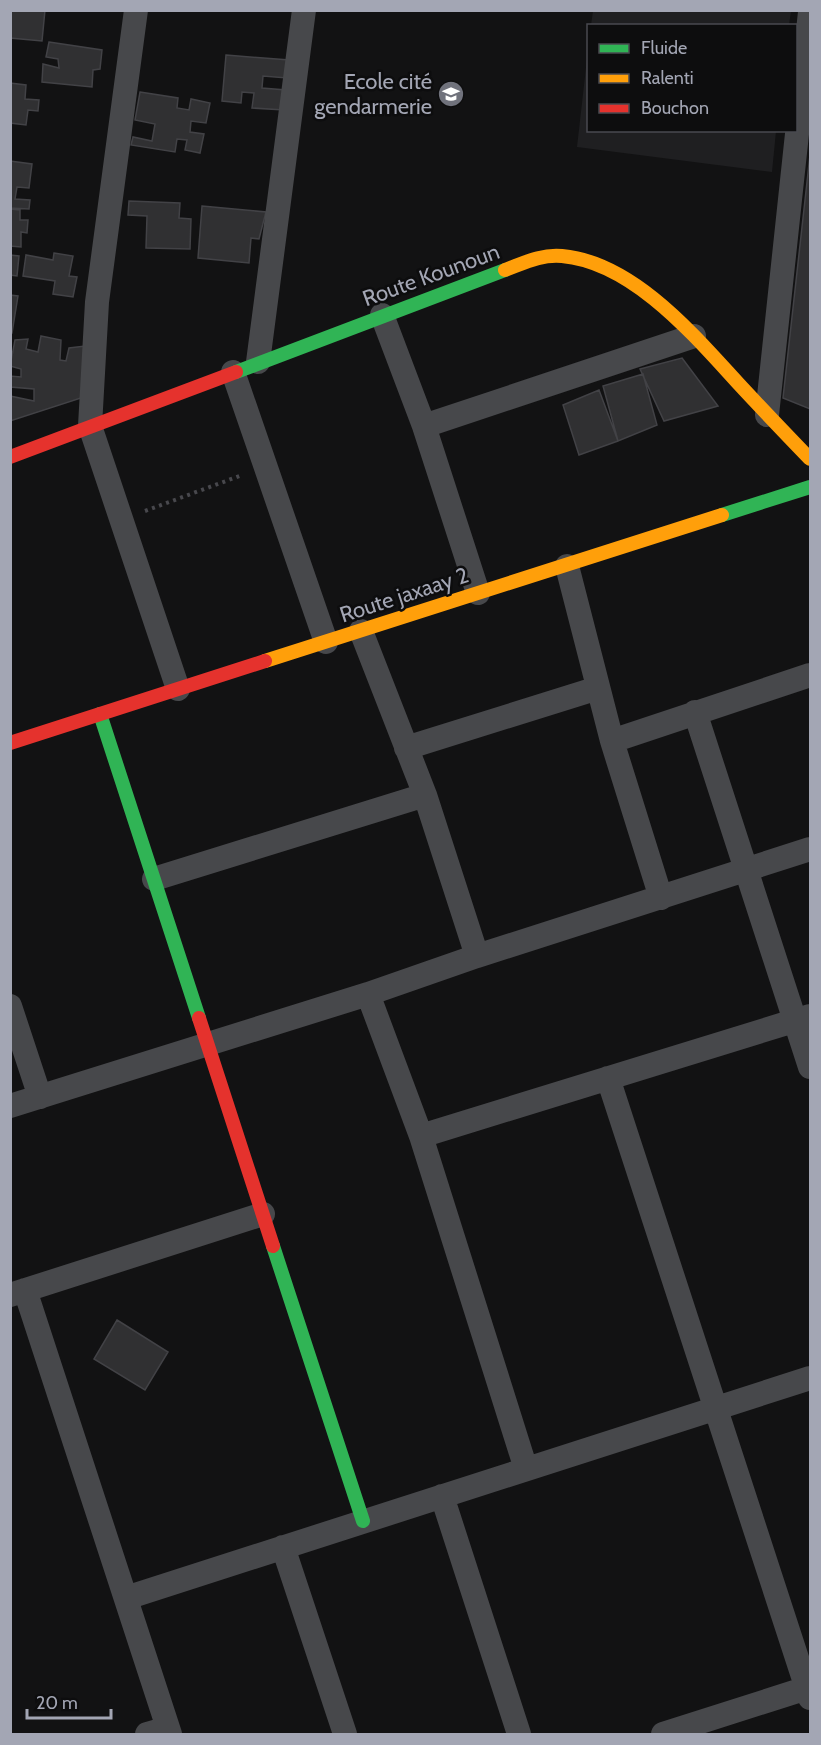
<svg xmlns="http://www.w3.org/2000/svg" width="821" height="1745" viewBox="0 0 821 1745" font-family="Cabin,sans-serif">
  <rect width="100%" height="100%" fill="#121213"/>
  <path fill="#1f1f21" d="M593 11V10L791 11 789 25H591Z
    M588 50V130L776 131 772 172 577 147Z"/>
  <path fill="#303032" stroke="#424246" stroke-width="1.5" d="M10 10H45L42 41 10 38Z
    M49 42 102 50 100 69 93 70 92 87 42 82 43 64 59 68 58 59 46 57Z
    M226 55 289 60 287 78 263 76 262 88 286 90 284 110 252 108 254 93 242 92 241 103 222 101Z
    M10 83 26 85 25 99 39 100 38 111 28 110 26 125 10 123Z
    M140 92 178 98 177 108 189 110 191 99 210 103 206 123 191 121 190 132 204 134 200 153 185 150 187 140 177 139 175 152 131 145 133 137 152 141 155 124 135 120Z
    M810 155V409L783 398Z
    M10 161 32 164 29 188 17 187 15 199 30 200 29 209 10 208Z
    M129 201 180 203 179 218 191 219 190 249 146 248 147 216 128 215Z
    M202 206 266 212 259 239 251 238 249 263 198 258Z
    M10 209 20 210V220H28L27 233 21 232V247L10 246Z
    M54 253 73 256 69 276 77 277 73 297 53 294 55 281 23 276 26 255 53 260Z
    M10 255 19 256 17 276 10 275Z
    M10 295 18 296 12 333H10Z
    M41 336 61 340 60 360 66 361 69 348 85 346 81 398 10 421V396L34 401V389L10 387V376L21 377V369L10 366 15 340 28 339 26 349 38 352Z
    M682 358 718 406 664 421 640 369Z
    M643 374 657 425 618 441 603 386Z
    M599 390 618 441 579 455 563 405Z
    M117 1320 168 1352 145 1390 94 1359Z"/>
  <g fill="none" stroke-linecap="round" stroke-linejoin="round">
    <path stroke="#48484d" stroke-width="4" stroke-dasharray="3 4.5" stroke-linecap="butt" d="M145 511 242 475"/>
    <path stroke="#47484b" stroke-width="24" d="M136 10 97 302 90 426 178 689
      M382 315 424 426 478 593
      M258 362 304 10
      M233 372 326 642
      M767 415 810 12
      M424 426 694 336
      M567 566 612 741 661 898
      M361 631 425 795 477 956
      M695 712 810 1067
      M612 741 810 675
      M406 748 598 688
      M154 879 425 795
      M368 994 421 1136 526 1469
      M10 1006 40 1097
      M608 1078 810 1698
      M10 1106 368 994 477 956 810 849
      M421 1136 810 1016
      M25 1290 170 1734
      M10 1295 263 1214
      M442 1496 519 1734
      M283 1547 345 1734
      M126 1598 810 1378
      M147 1734 168 1728
      M663 1734 807 1688"/>
    <path stroke="#30b455" stroke-width="14" d="M236 372 505 270
      M722 515 810 487
      M100 714 199 1018
      M273 1246 363 1521"/>
    <path stroke="#ff9f0a" stroke-width="14" d="M505 270C524 263 541 254 562 256 632 262 693 334 737 382 761 408 786 434 810 459
      M265 661 722 515"/>
    <path stroke="#e5322d" stroke-width="14" d="M10 457 236 372
      M10 743 265 661
      M199 1018 273 1246"/>
  </g>
  <defs>
    <g id="school-disc" transform="scale(1.35)"><circle r="9.5" fill="#70727c" stroke="#0d0d0e"/><path d="M0-5L7-2L0 1L-7-2ZM-4 1L0 2.5L4 1V4Q0 6-4 4Z" fill="#fff"/></g>
  </defs>
  <g fill-rule="evenodd">
    <use href="#school-disc" x="451" y="94"/>
  </g>
  <g text-anchor="middle" dominant-baseline="central" stroke-width="5" stroke-linejoin="round" paint-order="stroke">
    <g font-size="22" fill="#a3a6b4" stroke="#0d0d0e" text-anchor="end">
      <text x="432" y="81">Ecole cité<tspan x="432" dy="25">gendarmerie</tspan></text>
    </g>
    <g font-size="22" fill="#a3a6b4" stroke="#0d0d0e">
      <text transform="translate(431 275) rotate(-20)">Route Kounoun</text>
      <text transform="translate(404 595) rotate(-18)">Route jaxaay 2</text>
    </g>
  </g>
  <rect width="821" height="1745" fill="none" stroke="#a3a6b4" stroke-width="24"/>
  <rect x="587" y="24" width="210" height="108" fill="#0d0d0e" stroke="#494a50" stroke-width="1.5"/>
  <rect x="599" y="44" width="30" height="9" fill="#30b455" stroke="#494a50" stroke-width="1.5"/>
  <text x="641" y="54" font-size="18" fill="#a3a6b4">Fluide</text>
  <rect x="599" y="74" width="30" height="9" fill="#ff9f0a" stroke="#494a50" stroke-width="1.5"/>
  <text x="641" y="84" font-size="18" fill="#a3a6b4">Ralenti</text>
  <rect x="599" y="104" width="30" height="9" fill="#e5322d" stroke="#494a50" stroke-width="1.5"/>
  <text x="641" y="114" font-size="18" fill="#a3a6b4">Bouchon</text>
  <path d="M27 1709v9h84v-9" fill="none" stroke="#a3a6b4" stroke-width="3"/>
  <text x="36" y="1709" font-size="18" fill="#a3a6b4" stroke="#0d0d0e" stroke-width="4.5" paint-order="stroke">20 m</text>
</svg>
